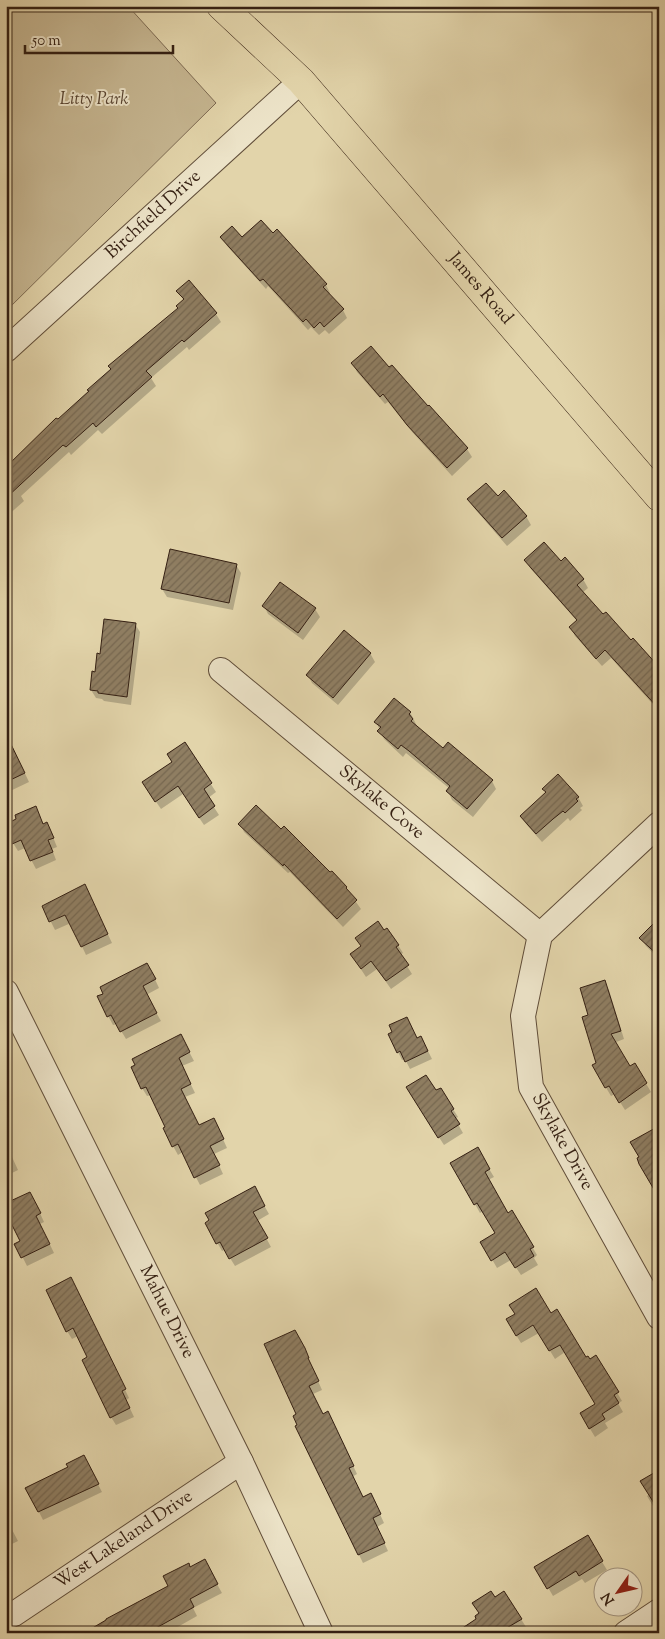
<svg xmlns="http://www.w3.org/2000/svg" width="665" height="1639" viewBox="0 0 665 1639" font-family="'Sorts Mill Goudy',serif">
  <defs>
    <pattern id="building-hatch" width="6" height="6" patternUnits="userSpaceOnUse" patternTransform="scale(1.25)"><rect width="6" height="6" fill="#8f7e62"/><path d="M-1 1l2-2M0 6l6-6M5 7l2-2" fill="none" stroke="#766750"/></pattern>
  </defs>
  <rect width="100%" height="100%" fill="#e2d4aa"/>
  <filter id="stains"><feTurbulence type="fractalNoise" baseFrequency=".004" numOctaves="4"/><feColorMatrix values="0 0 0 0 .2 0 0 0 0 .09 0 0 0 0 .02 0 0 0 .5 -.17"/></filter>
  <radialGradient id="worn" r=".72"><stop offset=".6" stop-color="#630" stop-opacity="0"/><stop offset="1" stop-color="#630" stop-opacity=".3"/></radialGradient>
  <path fill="#c5b590" stroke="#7d6a52" d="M6 6H128L216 103 6 311Z"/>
  <path fill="#0003" d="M222 237 242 239 326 285 330 293 329 295 343 310 347 318 329 334 325 330 319 335 311 327 308 330 268 286 266 289 227 246Z
    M189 282 216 314 221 322 189 350 187 347 151 378 156 386 102 434 98 430 71 455 69 452 21 496 24 501 6 517V468L179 309 184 301 178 291Z
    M353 364 389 369 429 407 467 449 472 457 452 476 413 433 388 402 385 404 357 372Z
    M497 498 526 516 531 525 507 546 474 508 469 500Z
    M526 560 561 563 583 579 588 588 582 593 603 616 659 667V711L611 658 602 666 575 636 570 627 577 621 530 568Z
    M236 565 241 573 233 610 167 597 162 589Z
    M264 606 315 609 320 617 303 640 268 614Z
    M135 624 140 632 131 705 104 701 102 699 96 698 91 690 101 655Z
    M370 653 375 662 338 705 312 683 308 675Z
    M410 712 418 728 443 750 492 781 496 789 473 817 452 800 448 791 450 789 406 753 403 757 384 739 376 722Z
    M6 739 12 746 29 782 6 793Z
    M185 744 216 792 208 798 219 815 204 825 183 794 161 809 148 790 173 762Z
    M544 789 578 797 583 806 580 808 582 810 570 821 568 818 542 842 526 824 521 816 546 793Z
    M36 808 44 825 51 832 57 847 52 849 56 860 36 869 25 848 18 851 13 843Z
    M240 824 281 831 284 828 346 888 361 909 343 927 290 872 288 873 244 832Z
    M89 894 112 943 86 955 71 923 55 930 43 906Z
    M659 917V959L646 946 641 938Z
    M398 945 403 953 400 955 412 974 391 989 377 969 366 977 351 954Z
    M152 973 159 988 146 995 161 1021 126 1039 117 1024 113 1025 98 997Z
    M604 982 609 990 624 1039 614 1043 630 1068 635 1065 651 1092 625 1110 615 1094 611 1096 593 1066 597 1063 590 1016Z
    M421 1037 432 1059 410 1069 405 1059 402 1060 398 1052Z
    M185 1044 194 1061 182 1066 195 1093 185 1097 199 1126 218 1128 227 1148 214 1154 223 1174 200 1185 183 1152 178 1155 173 1146 167 1128 151 1095 147 1096 142 1088Z
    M436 1092 453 1109 458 1117 455 1119 463 1133 444 1145 412 1096Z
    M6 1137 10 1144 7 1146 18 1170 6 1176Z
    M477 1149 494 1177 488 1180 507 1214 512 1212 537 1255 534 1258 538 1265 521 1275 511 1260 497 1268 482 1242 497 1233 483 1211 480 1213 452 1163Z
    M254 1188 269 1214 257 1221 271 1247 235 1266 225 1250 222 1251 206 1223Z
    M35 1202 44 1222 40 1224 54 1253 27 1266 16 1244 21 1242Z
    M75 1287 129 1398 126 1400 134 1417 116 1425 111 1417 89 1358 78 1336 72 1339 67 1331Z
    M551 1315 586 1359 590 1361 596 1357 622 1401 618 1403 623 1412 605 1423 608 1428 595 1437 581 1414 597 1405 565 1352 555 1359 539 1333 521 1343 507 1320Z
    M300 1340 322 1390 313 1394 323 1415 332 1421 357 1474 352 1477 363 1498 375 1503 384 1523 377 1527 388 1551 363 1563 296 1427 299 1425Z
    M88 1465 102 1492 43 1520 27 1488 70 1467Z
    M659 1471V1516L647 1496 650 1494Z
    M6 1518 18 1541 6 1547Z
    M587 1537 607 1570 585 1583 582 1579 553 1596 536 1567Z
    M204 1561 222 1593 193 1608 197 1616 167 1633H95L170 1587 190 1568Z
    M494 1599 521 1619 526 1627 518 1633H469L480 1614Z"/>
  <path fill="url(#building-hatch)" stroke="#352013" d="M261 220 273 233 277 229 327 284 323 287 344 309 324 327 320 322 314 328 306 319 303 322 263 279 260 281 220 237 232 226 242 237Z
    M189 280 217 313 184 342 182 340 146 371 152 377 96 427 93 423 66 447 63 445 6 498V467L56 418 58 419 89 391 87 390 111 369 108 366 178 308 176 306 184 299 176 291Z
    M371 346 389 367 392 365 428 406 429 405 468 448 447 468 407 425 383 394 380 397 351 363Z
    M486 483 498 496 504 490 527 516 502 538 467 499Z
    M544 542 561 561 565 557 584 579 577 585 603 614 606 612 631 640 633 638 659 667V709L605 650 596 659 569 627 577 620 524 560Z
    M170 549 237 564 229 603 161 589Z
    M280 582 316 608 298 633 262 606Z
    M104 619 136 623 127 697 98 693V691L90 690 92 671 95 672 97 653 100 654Z
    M344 630 371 653 333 698 306 675Z
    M394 698 411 712 409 714 413 719 411 721 443 748 448 742 493 780 467 809 446 791 450 786 409 751 401 745 398 749 377 731 381 727 374 722Z
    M6 734 25 773 6 782Z
    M185 742 212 783 204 789 215 806 199 818 178 786 155 802 142 782 172 762 167 754Z
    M558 774 579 797 576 799 578 801 565 813 563 811 553 819 536 834 520 816 546 792 542 789Z
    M256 805 281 829 284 826 330 872 332 871 347 887 346 888 357 900 337 919 284 864 283 866 238 824Z
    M36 806 43 824 47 822 54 838 48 840 53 852 30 861 21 840 12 844 6 829V824L16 819 15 815Z
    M85 884 108 934 81 947 65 915 49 922 42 906Z
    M659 918V956L639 938Z
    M378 921 384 930 387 928 399 945 396 947 409 965 386 981 371 961 361 969 350 954 361 946 355 938Z
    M147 963 156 979 143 986 157 1013 120 1032 111 1015 107 1017 97 996 103 994 100 987Z
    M605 980 621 1031 611 1034 630 1066 635 1063 647 1083 619 1103 609 1086 605 1088 592 1065 596 1063 582 1017 588 1015 580 988Z
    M407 1017 417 1038 421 1036 428 1051 405 1062 400 1051 397 1053 388 1034 392 1032 389 1025Z
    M181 1034 190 1052 179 1058 191 1084 181 1089 199 1125 214 1118 224 1139 210 1146 220 1165 194 1178 178 1144 172 1147 163 1128 165 1127 146 1087 141 1089 131 1067 135 1065 132 1059Z
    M426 1075 436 1090 441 1088 454 1109 451 1111 460 1124 438 1138 406 1087Z
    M659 1126V1198L639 1164 637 1158 639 1157 630 1142Z
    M478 1147 490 1169 485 1172 508 1213 512 1210 534 1247 530 1249 534 1256 515 1268 505 1252 491 1261 480 1242 495 1233 477 1203 474 1205 450 1163Z
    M255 1186 265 1206 253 1212 268 1238 229 1259 220 1242 216 1244 205 1223 209 1220 205 1213Z
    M30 1192 41 1213 36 1216 50 1244 21 1258 14 1244 20 1241 6 1213V1203Z
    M71 1277 126 1389 122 1391 130 1408 110 1418 82 1360 87 1357 73 1328 66 1332 46 1290Z
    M536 1288 551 1313 557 1309 586 1357 588 1356 590 1359 596 1355 619 1392 614 1395 619 1403 602 1414 605 1419 589 1429 580 1413 595 1404 560 1345 549 1351 533 1325 516 1336 506 1319 515 1314 509 1305Z
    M295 1330 305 1348 309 1358H308L319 1381 309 1386 323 1414 328 1411 354 1466 349 1468 363 1497 371 1493 381 1514 373 1518 385 1543 358 1555 295 1426 297 1425 293 1416 296 1414 264 1344Z
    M84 1455 99 1484 38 1512 25 1488 68 1467 66 1464Z
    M659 1470V1511L640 1481Z
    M588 1535 603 1561 579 1576 576 1571 547 1589 534 1567Z
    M205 1559 218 1584 190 1599 194 1607 147 1633H84L106 1620V1619L168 1586 163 1576 189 1563 190 1567Z
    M491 1591 495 1597 504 1591 522 1619 498 1633H455L476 1619 475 1616 479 1613 472 1603Z"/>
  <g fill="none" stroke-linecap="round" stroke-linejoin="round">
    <g stroke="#604d39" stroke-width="26">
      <g id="minor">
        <path id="s1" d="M6 350 301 81"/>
        <path id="s2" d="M221 670 540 935"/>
        <path id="s3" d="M659 824 540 935 523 1016 531 1087 659 1317"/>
        <path id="s4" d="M6 992 241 1462 321 1633"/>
        <path id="s5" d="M6 1617 14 1614 241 1462"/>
        <path d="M626 1633 659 1611"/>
      </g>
    </g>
    <g stroke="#352013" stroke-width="29">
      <g id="major">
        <path id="s6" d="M221 6 301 81 659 497"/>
      </g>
    </g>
    <use href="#minor" stroke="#ece3c8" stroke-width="24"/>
    <use href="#major" stroke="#e2d4aa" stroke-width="28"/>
  </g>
  <g text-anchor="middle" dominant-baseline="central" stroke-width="4" stroke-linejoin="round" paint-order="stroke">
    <g font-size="18" font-style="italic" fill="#594532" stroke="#ece3c8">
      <text x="94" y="100">Litty Park</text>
    </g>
    <g font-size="18" fill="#352013" stroke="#ece3c8">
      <text stroke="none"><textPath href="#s1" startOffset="200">Birchfield Drive</textPath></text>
      <text stroke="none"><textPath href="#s6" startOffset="384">James Road</textPath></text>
      <text stroke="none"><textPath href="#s2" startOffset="208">Skylake Cove</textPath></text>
      <text stroke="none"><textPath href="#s3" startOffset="380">Skylake Drive</textPath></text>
      <text stroke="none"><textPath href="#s4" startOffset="358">Mahue Drive</textPath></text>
      <text stroke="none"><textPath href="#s5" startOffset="141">West Lakeland Drive</textPath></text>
    </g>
  </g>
  <rect width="665" height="1639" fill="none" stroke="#e2d4aa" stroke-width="25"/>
  <rect x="8" y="8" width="650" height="1624" fill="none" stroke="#352013" stroke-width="2.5"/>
  <rect x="12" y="12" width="640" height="1614" fill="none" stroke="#352013"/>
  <g transform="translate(618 1592) rotate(236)"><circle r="24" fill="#ece3c8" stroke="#a39580"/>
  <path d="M0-4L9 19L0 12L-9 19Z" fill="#8f2418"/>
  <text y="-8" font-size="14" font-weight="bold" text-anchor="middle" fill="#352013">N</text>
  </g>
  <path d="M25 45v8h148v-8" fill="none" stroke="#352013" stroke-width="2.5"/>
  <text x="32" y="45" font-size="15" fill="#352013" stroke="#ece3c8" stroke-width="4" paint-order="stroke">50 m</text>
  <rect width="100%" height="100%" filter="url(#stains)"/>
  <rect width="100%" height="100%" fill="url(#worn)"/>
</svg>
